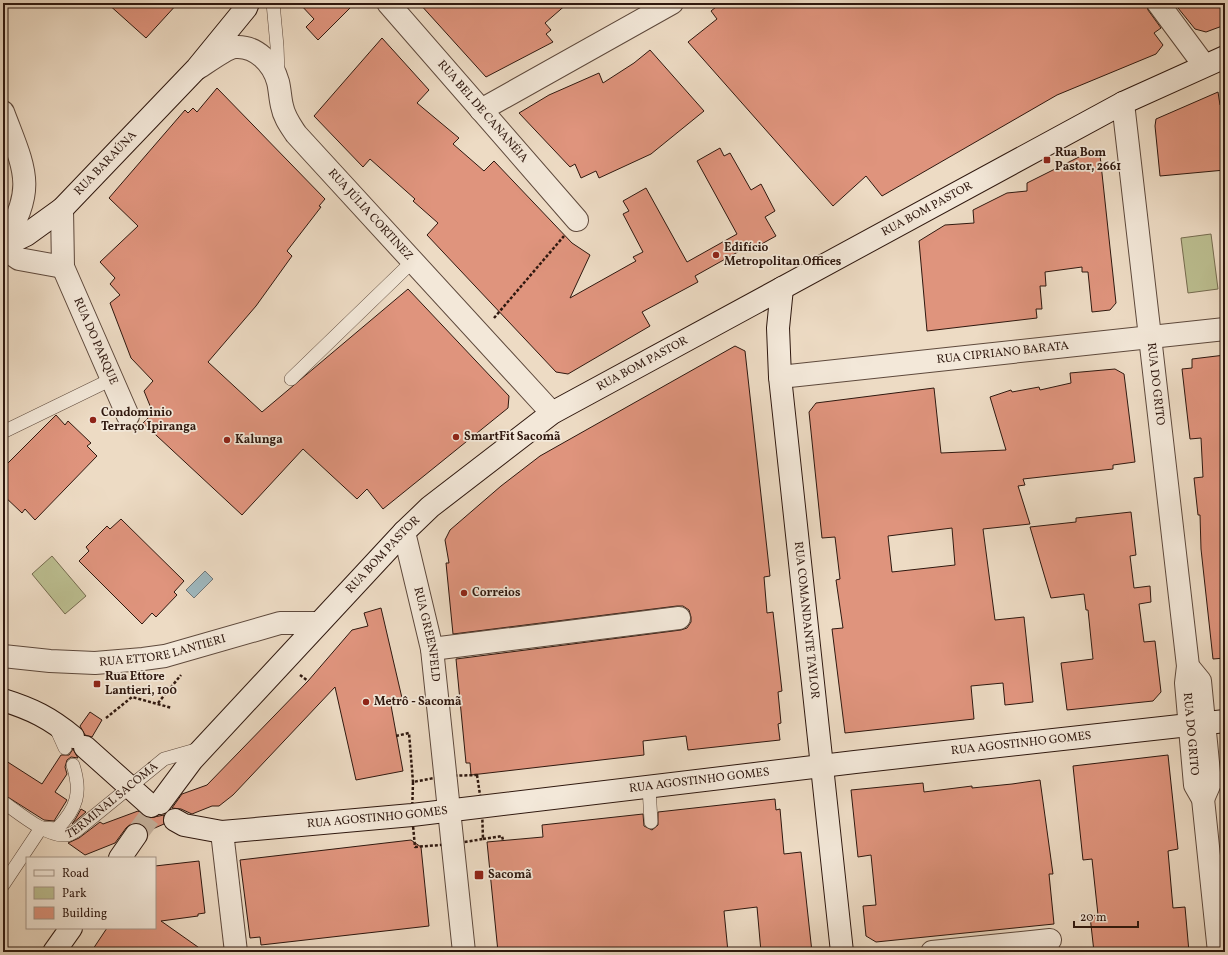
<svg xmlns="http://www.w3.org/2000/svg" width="1228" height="955" viewBox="0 0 1228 955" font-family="Vollkorn,serif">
  <rect width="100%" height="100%" fill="#eddbc4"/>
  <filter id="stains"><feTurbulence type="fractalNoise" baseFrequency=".005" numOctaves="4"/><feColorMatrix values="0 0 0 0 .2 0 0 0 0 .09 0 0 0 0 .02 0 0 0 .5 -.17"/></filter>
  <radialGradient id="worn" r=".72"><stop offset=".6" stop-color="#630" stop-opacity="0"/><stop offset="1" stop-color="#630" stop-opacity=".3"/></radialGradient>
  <path fill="#bcbf91" stroke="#766c50" d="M1211 234 1218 289 1188 293 1181 238Z
    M52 556 86 596 65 614 32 574Z"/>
  <path fill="#9eb8bf" stroke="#727879" d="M205 571 213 579 194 598 186 590Z"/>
  <path fill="#df947d" stroke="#2f180f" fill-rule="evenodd" d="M107 3H178L146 38Z
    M299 3H355L318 40 306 27 314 19Z
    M419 3H568L545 23 551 30 546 34 553 42 486 77Z
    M721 3H1146L1148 10 1161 28 1154 33 1163 45 1156 54 1057 95 882 196 866 176 833 206 688 42 717 19 711 11Z
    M1174 3H1225V25L1206 32 1195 29Z
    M382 38 429 90 417 103 459 138 453 144 484 171 494 161 572 243 590 255 570 298 636 261 633 257 643 252 623 214 629 211 623 201 646 188 687 262 737 234 697 161 720 148 724 156 730 153 751 190 761 184 775 211 765 217 776 236 747 252 745 248 695 276 698 282 642 312 650 326 568 374 556 372 427 235 438 223 413 201 415 199 370 159 363 167 314 116Z
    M650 50 704 111 651 154 599 178 596 171 581 178 575 164 570 167 519 113 549 95 599 73 603 83 634 63Z
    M217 88 325 199 319 206 321 207 287 251 292 256 256 306 208 362 262 412 408 289 509 396 508 408 383 509 367 489 357 499 303 449 242 515 143 423 153 413 144 391 153 381 131 358 110 303 120 295 110 284 115 278 100 262 138 226 109 198 185 110 188 113 193 108 197 112Z
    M1218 92 1220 105H1225V170L1160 176 1155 126 1156 119Z
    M1093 150 1100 155 1116 303 1110 310 1092 312 1088 272H1082V267L1045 272 1046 286H1040L1042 309H1036L1037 318 927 331 919 241 945 225 974 223 973 210 1007 193 1027 191V183Z
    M735 346 745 351 770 576 764 577 767 613 773 612 782 691 778 692 781 723 778 724 780 740 688 750 686 736 643 741 644 755 471 775 470 763H466L456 659 681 630 687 628 691 622V617L689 610 683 606H677L453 634 446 563H449L445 540 450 530 501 486 540 456Z
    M1225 355V658L1213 659 1201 549 1200 515H1198L1194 478 1203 477 1201 438 1190 439 1182 369 1192 368V359Z
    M1115 369 1124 374 1135 462 1113 465V469L1023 479 1025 485 1018 486 1030 524 983 529 995 620 1024 617 1033 702 1005 705 1003 683 971 686 974 719 845 733 832 629 843 628 836 580 840 579 835 537 822 538 809 412 816 403 934 388 941 453 1006 450 990 397 1011 390 1012 392 1039 387 1040 390 1071 383 1070 373ZM952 528 955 565 892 572 888 536Z
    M56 415 65 425 68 421 91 443 87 446 97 456 35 520 25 509 22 513 3 495V468Z
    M1131 512 1136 555 1130 556 1134 588 1150 586 1151 602 1139 604 1144 642 1155 641 1161 692 1153 701 1067 710 1061 663 1093 659 1088 610H1086L1084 594 1051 598 1030 527 1076 522V518Z
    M121 519 184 581 174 592 177 595 156 617 152 613 142 624 79 561 89 551 86 547 107 526 110 529Z
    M381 608 402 698 390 700 403 771 356 780 335 687 233 795 219 806H212L192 814 181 809 172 808 182 794 207 785 308 681 352 630 368 626 364 613Z
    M90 712 102 720 92 737 85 735 80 726Z
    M73 749 78 758 71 757 67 760 65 767 67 774 55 792 67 800 54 821 44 820 3 794V759L42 784 61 755H69Z
    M1168 755 1178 849 1168 851 1173 908 1185 907 1189 952H1094L1090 916 1098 915 1092 859 1083 860 1073 766Z
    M1040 780 1053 874H1049L1054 924 876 942 866 936 863 906 876 905 871 855 858 857 851 790 923 783 924 792 972 786V788L1012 784Z
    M775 799 776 810 780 809 784 854 801 852 812 952H761L757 907 724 911 728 952H498L487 842 543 837 542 825 643 814 644 826 652 830 658 825V812Z
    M81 809 86 812 72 824 76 818Z
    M138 811 149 818 164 815V824L148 831 143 825 137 823 131 824 126 828 115 843 85 855 68 843 79 838 100 822 103 824Z
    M411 840 421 847 429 926 261 945 260 937 250 938 240 860Z
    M199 861 205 913 198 914V916L161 921 205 952H91L107 928H155V866Z"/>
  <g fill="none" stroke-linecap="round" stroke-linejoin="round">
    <path stroke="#c7b4a0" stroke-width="22" stroke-dasharray="22 11" stroke-linecap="butt" d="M136 835 160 803"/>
    <g stroke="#5e493c" stroke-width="14">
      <g id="lane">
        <path d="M273 3 277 46 278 73"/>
        <path d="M291 379 413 261"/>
        <path d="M3 432 112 379"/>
        <path d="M56 728 65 748"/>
        <path d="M649 787 651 822"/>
        <path id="s1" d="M3 802C19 813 47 837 66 835 70 835 74 832 77 830L164 759 199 749"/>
        <path d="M43 828 57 829C77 808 82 793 73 765"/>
        <path d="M3 885 41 828"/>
      </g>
    </g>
    <g stroke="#5e493c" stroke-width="24">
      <g id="street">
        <path id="s2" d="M388 3 577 220"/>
        <path d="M1158 3 1204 65"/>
        <path id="s3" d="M198 68C206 63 228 47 236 47 256 46 273 63 278 82 280 90 280 98 282 106 284 117 290 125 296 134L552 413"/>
        <path id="s4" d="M1123 103 1188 666 1186 683 1195 785 1203 799 1219 952"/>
        <path d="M481 110 672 3"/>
        <path d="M3 112C24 168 38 188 3 243"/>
        <path id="s5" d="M62 209 63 267 128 416"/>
        <path d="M3 248 19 259 63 267"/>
        <path id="s6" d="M780 377 1225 329"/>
        <path id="s7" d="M404 532 432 649 464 952"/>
        <path d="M432 649 679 618"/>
        <path id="s8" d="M3 656 50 661 95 663 143 659 165 656 280 623H319"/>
        <path d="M1191 670 1200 681 1210 783 1203 799"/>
        <path d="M222 832 236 952"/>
        <path d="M932 952 1050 940"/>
      </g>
    </g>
    <g stroke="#2f180f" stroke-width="24">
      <g id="secondary">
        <path id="s9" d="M3 246 26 235 62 209 197 68 246 8 248 3"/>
        <path id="s10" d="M782 288 778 328 780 377 842 952"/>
        <path d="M3 700C32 709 50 718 73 737"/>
        <path d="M85 747 151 806"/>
        <path id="s11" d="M160 803 192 760 404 532 430 507 552 413 1123 103 1225 57"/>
        <path id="s12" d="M175 820 184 825 222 832 412 815 855 762 1225 721"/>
        <path d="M120 858 136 835"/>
        <path d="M54 952 71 928"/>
      </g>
    </g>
    <path stroke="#2f180f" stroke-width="2.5" stroke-dasharray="3 2" stroke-linecap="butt" d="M494 318 564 236
      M300 675 308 681
      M158 703 181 675
      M106 718 132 697 172 708
      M396 736 409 733 413 782
      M477 775 482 808 483 839 452 844 415 847 412 815 413 782 445 776Z
      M483 839 502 836 503 840"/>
    <use href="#lane" stroke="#f3e8d9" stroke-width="13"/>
    <use href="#street" stroke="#f3e8d9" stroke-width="22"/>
    <use href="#secondary" stroke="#f3e8d9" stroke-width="22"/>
  </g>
  <g fill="#8f2418" stroke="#f3e8d9" stroke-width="1.5">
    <rect x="1043" y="156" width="8" height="8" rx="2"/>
    <circle cx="716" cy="255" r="4"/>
    <circle cx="93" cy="420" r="4"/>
    <circle cx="456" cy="437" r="4"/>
    <circle cx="227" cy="440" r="4"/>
    <circle cx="464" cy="593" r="4"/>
    <rect x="93" y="680" width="8" height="8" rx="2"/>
    <circle cx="366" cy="702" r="4"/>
    <rect x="474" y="870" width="10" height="10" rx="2"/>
  </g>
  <g text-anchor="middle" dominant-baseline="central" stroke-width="3.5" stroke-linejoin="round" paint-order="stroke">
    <g font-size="12" fill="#2f180f" stroke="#f3e8d9">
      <text stroke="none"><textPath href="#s2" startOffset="144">RUA BEL DE CANANÉIA</textPath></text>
      <text stroke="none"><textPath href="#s9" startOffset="133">RUA BARAÚNA</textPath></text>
      <text stroke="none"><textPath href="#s11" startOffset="982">RUA BOM PASTOR</textPath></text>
      <text stroke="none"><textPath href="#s3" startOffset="268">RUA JÚLIA CORTINEZ</textPath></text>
      <text stroke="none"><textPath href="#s5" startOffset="139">RUA DO PARQUE</textPath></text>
      <text stroke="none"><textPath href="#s6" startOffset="224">RUA CIPRIANO BARATA</textPath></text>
      <text stroke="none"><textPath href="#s11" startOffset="658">RUA BOM PASTOR</textPath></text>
      <text stroke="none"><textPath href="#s4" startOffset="283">RUA DO GRITO</textPath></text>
      <text stroke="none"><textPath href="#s11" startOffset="334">RUA BOM PASTOR</textPath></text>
      <text stroke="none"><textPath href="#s10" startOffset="334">RUA COMANDANTE TAYLOR</textPath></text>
      <text stroke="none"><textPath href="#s7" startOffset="105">RUA GREENFELD</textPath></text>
      <text stroke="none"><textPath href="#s8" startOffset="161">RUA ETTORE LANTIERI</textPath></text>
      <text stroke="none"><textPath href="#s4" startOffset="635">RUA DO GRITO</textPath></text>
      <text stroke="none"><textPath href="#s12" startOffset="853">RUA AGOSTINHO GOMES</textPath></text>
      <text stroke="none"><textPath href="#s12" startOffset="529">RUA AGOSTINHO GOMES</textPath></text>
      <text stroke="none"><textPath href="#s1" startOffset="130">TERMINAL SACOMÃ</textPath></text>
      <text stroke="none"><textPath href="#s12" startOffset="205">RUA AGOSTINHO GOMES</textPath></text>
    </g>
    <g font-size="12" font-weight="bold" fill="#2f180f" stroke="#f3e8d9" text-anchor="start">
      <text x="1055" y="153">Rua Bom<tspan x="1055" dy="14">Pastor, 2661</tspan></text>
      <text x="724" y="248">Edifício<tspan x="724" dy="14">Metropolitan Offices</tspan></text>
      <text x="101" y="413">Condominio<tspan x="101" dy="14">Terraço Ipiranga</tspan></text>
      <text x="464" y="437">SmartFit Sacomã</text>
      <text x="235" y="440">Kalunga</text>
      <text x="472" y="593">Correios</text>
      <text x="105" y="677">Rua Ettore<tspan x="105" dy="14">Lantieri, 100</tspan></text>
      <text x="374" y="702">Metrô - Sacomã</text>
      <text x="488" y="875">Sacomã</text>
    </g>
  </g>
  <rect width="1228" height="955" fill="none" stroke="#eddbc4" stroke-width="16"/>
  <rect x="4" y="4" width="1220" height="947" fill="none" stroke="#2f180f" stroke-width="2"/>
  <rect x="8" y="8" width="1212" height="939" fill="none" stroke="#2f180f"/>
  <rect x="26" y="857" width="130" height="72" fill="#f3e8d9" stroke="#a59588"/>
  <rect x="34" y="870" width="20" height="6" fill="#f3e8d9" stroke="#a59588"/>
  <text x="62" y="877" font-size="12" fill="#2f180f">Road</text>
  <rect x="34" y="887" width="20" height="12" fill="#bcbf91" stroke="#a59588"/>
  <text x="62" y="897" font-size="12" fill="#2f180f">Park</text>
  <rect x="34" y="907" width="20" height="12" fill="#df947d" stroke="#a59588"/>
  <text x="62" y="917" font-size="12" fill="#2f180f">Building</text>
  <path d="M1074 921v6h64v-6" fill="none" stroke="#2f180f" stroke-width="2"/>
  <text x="1080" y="921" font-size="12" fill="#2f180f" stroke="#f3e8d9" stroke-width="3" paint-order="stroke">20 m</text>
  <rect width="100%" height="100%" filter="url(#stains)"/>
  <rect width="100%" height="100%" fill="url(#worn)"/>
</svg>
